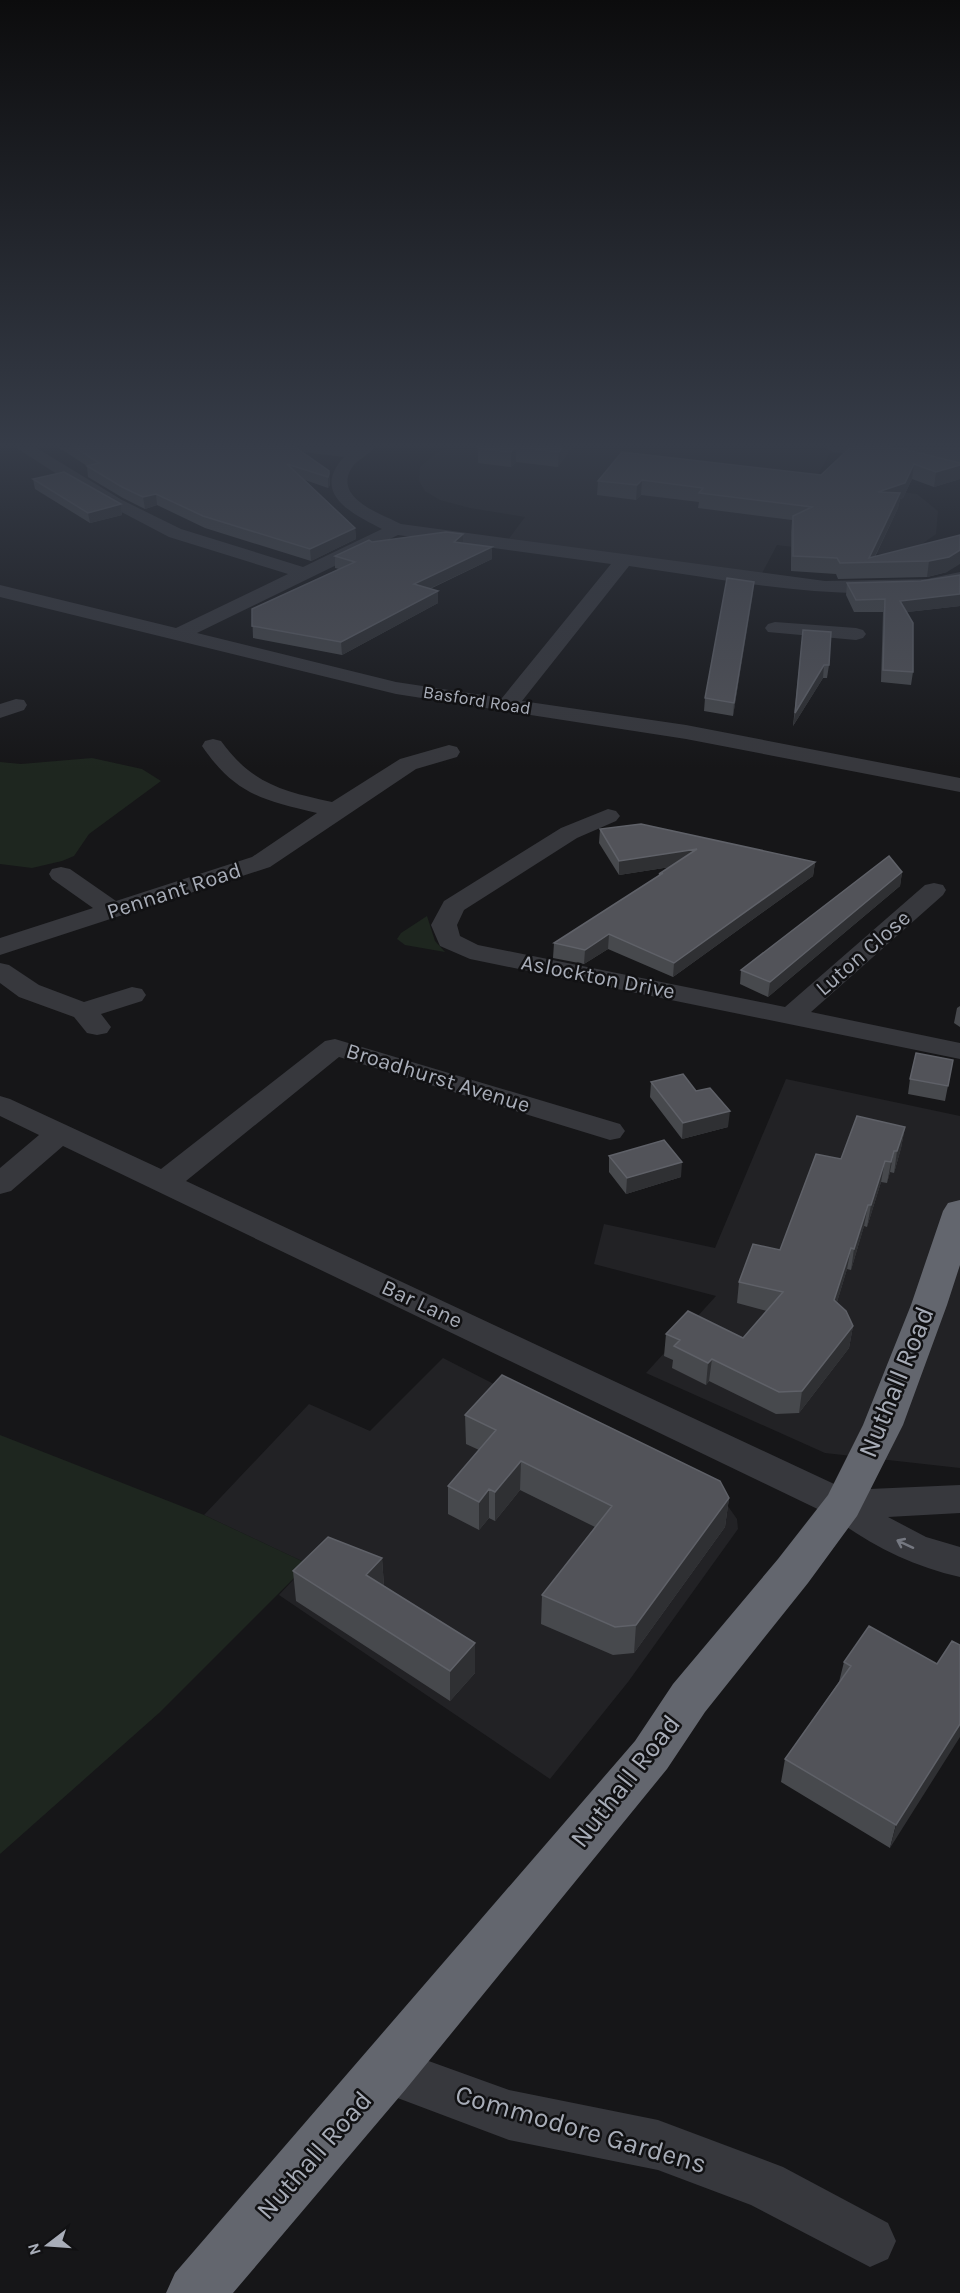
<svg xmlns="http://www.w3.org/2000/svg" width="960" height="2293" viewBox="0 0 960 2293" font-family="Karla,sans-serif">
  <rect width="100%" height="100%" fill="#161618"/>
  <path fill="#222225" d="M452 447H797L831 451 815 480 917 494 938 511 936 534 918 547 884 554 842 553 777 545 760 577 508 540 525 517 470 508 440 500 425 491 419 481 420 467 436 453Z
    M786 1079 960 1116V1468L825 1453 646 1373 716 1296 594 1264 604 1224 715 1248Z
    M443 1358 725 1502 737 1519 738 1529 628 1682 550 1779 279 1595 308 1564 204 1515 309 1404 370 1431Z"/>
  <path fill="#1e261f" d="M92 758 142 769 161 781 89 834 74 856 62 861 32 868 0 864V762L21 764Z
    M427 916 435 941 445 952 405 945 397 939 401 933Z
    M0 1435 204 1515 308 1564 159 1713 0 1854Z"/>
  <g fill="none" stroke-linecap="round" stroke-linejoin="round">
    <path fill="#37383d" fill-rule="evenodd" d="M15 447H35L122 500 181 529 303 567 382 529C353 514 310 494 344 457L303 452 295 447H375C368 456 357 459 351 469 334 499 382 514 401 524L825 581 927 579 960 572V584C851 607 737 581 629 566L522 701 686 725 960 778V792L686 739 396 694 0 597V585L176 628 288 574 169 537 91 496ZM398 535 611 564 502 698 396 682 197 633Z
      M824 447H871L902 451 960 466V476L901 461 832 452Z
      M775 622 856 628 863 630 866 634 863 638 856 640 768 632 765 628 768 624Z
      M16 699 24 700 27 705 24 710 0 718V704Z
      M213 739 221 741C252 784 283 791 332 802L400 759 449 745 457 747 460 752 457 757 416 769 270 867 0 955V938L93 908 52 879 49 874 52 869 61 867 70 869 116 901 252 857 317 813C262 800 235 794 202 746L205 741Z
      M608 809 616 811 620 816 616 821 577 838 464 910 457 925 460 936 478 945 785 1007 925 885 934 883 943 885 946 890 943 895 811 1012 960 1043V1059L470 959 440 946 431 925 444 901 561 828Z
      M0 963 9 965 39 985 84 1002 132 987 142 989 146 995 142 1001 101 1014 111 1027 107 1033 97 1035 87 1033 74 1017 19 997 0 983Z
      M335 1039 620 1124 625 1131 620 1138 610 1140 339 1057 186 1181 847 1490 960 1485V1513L888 1517 926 1537 960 1547V1577C911 1566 870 1545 830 1515L63 1146 11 1191 0 1194V1168L39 1135 0 1116V1096L10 1099 161 1169 325 1041Z
      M387 2046 509 2090 658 2120 783 2167 888 2223 896 2241 888 2259 870 2267 751 2205 658 2170 509 2140 387 2094 370 2087 363 2070 370 2053Z"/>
    <path fill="#63666e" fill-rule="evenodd" d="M960 1200V1265L947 1305 903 1425 857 1516 808 1583 705 1712 667 1769 406 2089 233 2293H166L175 2273 635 1741 673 1684 778 1559 828 1495 863 1425 911 1305 943 1211 948 1203Z"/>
  </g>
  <path fill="#47494d" d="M58 447H295L329 471 330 485 328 488 305 480 355 528 356 539 311 561 205 528 157 505 145 509 123 498 88 477 87 466Z
    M478 447H572L558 467 516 462 511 467 478 463Z
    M851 447H960V479L934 487 912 479 903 498 900 499 898 508 875 557 960 535 947 572 927 577 838 579 836 574 791 571V532L792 520 698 508 699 502 641 495 636 500 597 495 598 481 821 475Z
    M33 479 121 504 122 515 90 523 35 489Z
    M463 534V543L492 547V559L430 589 438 603 342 655 253 638 252 609 339 569 335 568V556L372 542Z
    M960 575V606L907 612 913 672 911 685 881 682 883 612H854L846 595 847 583 921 581Z
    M754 582 733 716 704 711 705 698Z
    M803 630 829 665 827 678H823L793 726Z
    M600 829 815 862 813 876 673 977 608 949 584 964 553 958 554 943 658 876 659 874 670 867 619 875 599 843Z
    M902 872 900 886 768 997 740 984 741 970Z
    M960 1006V1027L954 1023 957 1008Z
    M953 1060 945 1101 908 1094 910 1079Z
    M651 1082 696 1091 728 1127 682 1139 650 1097Z
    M905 1127 901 1148 894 1173 890 1172 887 1183 881 1182 867 1227 864 1226 851 1270 847 1269 837 1302 853 1326 849 1348 799 1413 776 1414 709 1381 706 1385 672 1368 673 1360 664 1356 666 1334 743 1338 767 1311 737 1303 739 1282 780 1250 841 1159Z
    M609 1156 681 1177 626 1194 609 1172Z
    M465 1415 729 1498 725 1527 634 1653 613 1655 541 1624 542 1595 595 1527 520 1490 495 1521 489 1518 479 1530 448 1514V1486L479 1450 466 1444Z
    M382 1558 384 1586 475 1643V1673L450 1701 296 1601 293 1571Z
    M844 1662 937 1664 890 1848 781 1782 785 1759 839 1682Z"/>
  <path fill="#2f3033" d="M516 447V462L511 467V452Z
    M562 447H572L558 467 559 452Z
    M914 464 912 479 903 498 900 499 898 508 872 562H868L878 492Z
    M960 465V479L934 487 936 472Z
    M329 474 330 485 328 488V477Z
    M642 480 641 495 636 500 637 485Z
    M156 494 157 505 145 509 143 497Z
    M121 504 122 515 90 523 88 513Z
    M355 528 356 539 311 561 310 549Z
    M463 534V546L454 542Z
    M492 547V559L414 596V584Z
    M960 550V564L947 572 927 577 929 561Z
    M754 582 753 594 733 716 734 703Z
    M438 591V603L342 655 341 642Z
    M960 594V606L899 613 900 601Z
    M824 665 823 678 793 726 795 713Z
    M697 849 696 863 619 875V861Z
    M815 862 813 876 673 977 674 963Z
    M902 872 900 886 768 997 770 982Z
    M609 934 608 949 584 964 585 950Z
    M730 1111 728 1127 682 1139 683 1123Z
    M905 1127 901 1148 894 1173 897 1151Z
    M894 1151 890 1172 887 1183 891 1162Z
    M885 1161 881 1182 867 1227 871 1205Z
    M682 1162 681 1177 626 1194 627 1178Z
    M868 1205 864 1226 851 1270 854 1249Z
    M851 1248 847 1269 831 1322 834 1300Z
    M853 1326 849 1348 799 1413 802 1391Z
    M712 1359 709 1381 706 1385 708 1363Z
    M521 1461 520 1490 495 1521V1492Z
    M489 1489V1518L479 1530V1502Z
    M729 1498 725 1527 634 1653 636 1625Z
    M382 1558 384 1587 366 1575Z
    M475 1643V1673L450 1701V1671Z
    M960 1724V1737L890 1848 896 1825Z"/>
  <path fill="#525359" stroke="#5f6168" stroke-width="1.5" d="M74 447H295L329 471V474L328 477 287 464 355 528 310 549 203 516 156 494 143 497 122 487 87 466 99 463Z
    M478 447H516L511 452 478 448Z
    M518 447H562L559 452Z
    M851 447H889L903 449 960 463V465L936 472 914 464 905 483 878 492 900 493 869 558 960 535V550L949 557 929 561 840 563 837 558 793 556V516L812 507 699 493 703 488 642 480 637 485 598 481 622 452 821 475Z
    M64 472 121 504 88 513 33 479Z
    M446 532 463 534 454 542 492 547 414 584 438 591 341 642 252 626V609L355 562 335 556 369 540 372 542Z
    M960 575V594L900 601 913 623V672L883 670 885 599 856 600 847 583 921 581Z
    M727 578 754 582 734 703 705 698Z
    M803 630 831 632 829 665H824L795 713Z
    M641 824 815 862 674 963 609 934 585 950 554 943 663 873 659 874 697 849 619 861 600 829Z
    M889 856 902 872 770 982 741 970Z
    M916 1053 953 1060 948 1086 910 1079Z
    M683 1074 696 1091 710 1088 730 1111 683 1123 651 1082Z
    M857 1116 905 1127 897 1151H894L891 1162 885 1161 871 1205H868L854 1249 851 1248 834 1300 846 1311 853 1326 802 1391 779 1392 712 1359 708 1363 674 1346 680 1340 666 1334 688 1311 743 1338 783 1292 739 1282 753 1244 780 1250 816 1154 841 1159Z
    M664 1140 682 1162 627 1178 609 1156Z
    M502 1375 720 1481 729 1498 636 1625 615 1627 542 1595 612 1506 521 1461 495 1492 489 1489 479 1502 448 1486 496 1430 465 1415Z
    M328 1537 382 1558 366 1575 475 1643 450 1671 293 1571Z
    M869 1626 937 1664 952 1641 960 1645V1724L896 1825 785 1759 851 1666 844 1662Z"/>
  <defs><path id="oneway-shaft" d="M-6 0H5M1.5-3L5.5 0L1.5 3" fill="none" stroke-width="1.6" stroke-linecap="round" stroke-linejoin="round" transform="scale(1.5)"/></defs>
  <use stroke="#757881" href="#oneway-shaft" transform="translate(905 1544) rotate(-155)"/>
  <linearGradient id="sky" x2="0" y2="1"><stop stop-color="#0c0c0d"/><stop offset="0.58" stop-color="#363c48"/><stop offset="1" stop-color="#363c48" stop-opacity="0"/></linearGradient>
  <rect width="960" height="768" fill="url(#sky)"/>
  <g text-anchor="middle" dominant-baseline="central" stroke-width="5" stroke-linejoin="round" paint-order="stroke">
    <g font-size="18" fill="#a8adb8" stroke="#111113">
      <text transform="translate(477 700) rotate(9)">Basford Road</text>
    </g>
    <g font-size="22" fill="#a8adb8" stroke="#111113">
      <text transform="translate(174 891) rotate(-18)">Pennant Road</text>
      <text transform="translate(863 953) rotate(-41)">Luton Close</text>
      <text transform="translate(598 977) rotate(11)">Aslockton Drive</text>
      <text transform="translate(438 1078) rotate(17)">Broadhurst Avenue</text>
      <text transform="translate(422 1304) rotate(25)">Bar Lane</text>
    </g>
    <g font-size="27" fill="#a8adb8" stroke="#111113">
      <text transform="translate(896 1382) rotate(-68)">Nuthall Road</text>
      <text transform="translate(625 1781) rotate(-52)">Nuthall Road</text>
      <text transform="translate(581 2129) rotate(16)">Commodore Gardens</text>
      <text transform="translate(314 2155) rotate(-49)">Nuthall Road</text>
    </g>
  </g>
  <g transform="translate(48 2245) rotate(253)" stroke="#111113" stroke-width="4.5" paint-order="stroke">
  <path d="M0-4.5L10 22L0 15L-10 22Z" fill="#a8adb8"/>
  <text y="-9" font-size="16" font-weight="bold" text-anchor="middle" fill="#a8adb8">N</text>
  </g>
</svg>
